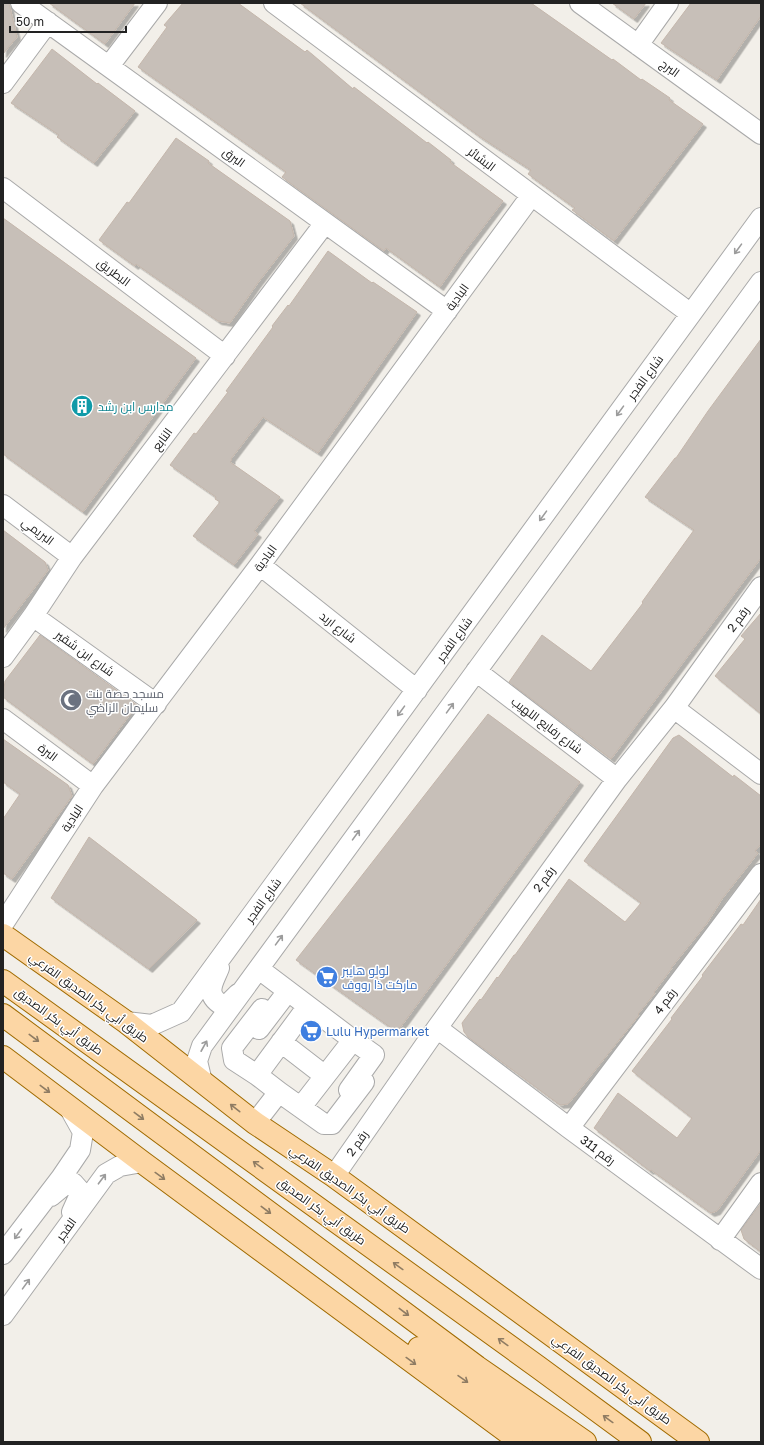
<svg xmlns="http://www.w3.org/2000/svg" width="764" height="1445" viewBox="0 0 764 1445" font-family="'Golos Text',Cairo,sans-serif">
  <defs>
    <filter id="shadow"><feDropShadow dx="3.5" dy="3.5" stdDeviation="0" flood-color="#0004"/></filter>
  </defs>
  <rect width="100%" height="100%" fill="#f2efe9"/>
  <path fill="#c7bfb8" stroke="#c4b6ab" filter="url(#shadow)" d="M3 3H9L17 37 3 54Z
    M49 3H135L105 44Z
    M183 3H238L305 52 307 50 353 89 354 87 427 143 428 142 451 160 450 162 503 201 462 255 440 287 386 248 384 251 301 191 282 177 286 172 138 67 167 27 164 25Z
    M300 3H531L612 60 613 59 641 80 642 79 670 98 669 100 703 124 614 241 572 210 575 208 528 174 531 170 479 136Z
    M612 3H646L634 19Z
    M691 3H761V16L717 80 661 43Z
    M52 49 97 84 98 83 135 111 94 163 57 137 59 135 11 103Z
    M176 138 209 161 208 163 290 221 294 236 257 284 230 323 218 321 136 264 135 266 99 240 127 202 129 203Z
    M3 218 196 358 83 512 3 454Z
    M328 251 372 283 373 282 417 312 318 453 263 417 231 459 232 460 230 462 280 497 254 531 258 534 234 565 193 536 220 502 215 499 216 497 170 465 194 433 196 434 228 392 226 391 273 327 272 326 288 305 289 306Z
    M761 339V558L611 759 509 682 542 635 591 671 643 603 642 602 694 530 645 497 675 458H676L708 411Z
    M3 530 45 562 48 570 3 629Z
    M761 613V714L715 676 745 639 741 636Z
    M40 635 137 705 93 764 3 697 5 681Z
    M488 714 580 782 397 1032 296 960Z
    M679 735 733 777 734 775 761 796V844L755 851 758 853 722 899 707 923 671 968H672L654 992 655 993 638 1014 639 1015 568 1104 560 1105 468 1037 464 1032 462 1023 480 999 481 1000 497 977 498 978 514 955H515L569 879 625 922 641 903 584 861 673 738Z
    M3 739 68 785 72 796 12 879 3 873V819L20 794 3 782Z
    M89 837 197 920 149 969 51 898Z
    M761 899V1150L717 1211 711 1213 651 1170 650 1171 594 1128 618 1093 677 1138 692 1118 632 1071 672 1019 671 1018 703 976 702 975 741 924 743 925Z
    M761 1203V1252L744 1239 741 1230Z"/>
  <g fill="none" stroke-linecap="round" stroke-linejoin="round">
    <g stroke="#a9a9a9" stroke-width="22">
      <path id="minor" d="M21 3 447 311
        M274 3 691 314
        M580 3 761 134
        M638 45 668 3
        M109 66 157 3
        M3 83 48 22
        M3 188 225 356
        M3 505 72 557
        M260 565 417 690
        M33 616 156 704
        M3 657 33 616 72 557 325 223
        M476 671 617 779
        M674 708 761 774
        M3 719 93 786
        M3 924 93 786 260 565 531 196
        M219 968C213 983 204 994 222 1005L229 1003 238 994
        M259 969 353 1040 301 1107
        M262 1009 232 1048 234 1060 257 1075 279 1092
        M126 1022 152 1025 181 1012 761 218
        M437 1028 569 1128 761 1269
        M259 1029 288 991
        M281 1042 325 1076
        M257 1075 308 1006
        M202 1082 197 1061 202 1046 761 282
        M349 1090 374 1055 353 1040
        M255 1123 279 1092 324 1124H332L364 1082
        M569 1128 761 874
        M334 1176 437 1028 617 779 674 708 761 587
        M51 1196 63 1186 73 1183 81 1192 72 1212
        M720 1240 761 1183
        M3 1254 61 1178 80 1150 83 1132 69 1107
        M3 1315 106 1174 120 1166 142 1162"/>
    </g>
    <g stroke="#a06b00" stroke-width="24">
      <path id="major" d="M3 935 126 1022 255 1123 334 1176 698 1442
        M3 981 538 1367 640 1442
        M3 1015 477 1367 585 1442
        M3 1057 142 1162 521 1442
        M419 1348 553 1442"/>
    </g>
    <use href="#minor" stroke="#fff" stroke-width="20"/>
    <use href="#major" stroke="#fcd6a4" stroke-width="22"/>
  </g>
  <defs><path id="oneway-shaft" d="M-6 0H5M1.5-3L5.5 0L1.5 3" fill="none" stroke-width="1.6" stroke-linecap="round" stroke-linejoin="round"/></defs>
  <g stroke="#9c9c9c">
    <use href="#oneway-shaft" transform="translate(738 249) rotate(126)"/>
    <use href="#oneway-shaft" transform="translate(620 411) rotate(126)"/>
    <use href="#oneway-shaft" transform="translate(543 516) rotate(126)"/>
    <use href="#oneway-shaft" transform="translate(450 708) rotate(-54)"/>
    <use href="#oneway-shaft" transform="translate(401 711) rotate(126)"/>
    <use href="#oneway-shaft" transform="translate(356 835) rotate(-54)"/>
    <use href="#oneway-shaft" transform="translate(279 940) rotate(-54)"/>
    <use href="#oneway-shaft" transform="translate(204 1046) rotate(-61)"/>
    <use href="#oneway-shaft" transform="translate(102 1179) rotate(-53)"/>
    <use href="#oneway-shaft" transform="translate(18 1234) rotate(126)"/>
    <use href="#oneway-shaft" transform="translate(26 1284) rotate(-54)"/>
  </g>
  <g stroke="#8f7c63">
    <use href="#oneway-shaft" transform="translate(34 1038) rotate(37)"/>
    <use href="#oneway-shaft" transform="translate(45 1089) rotate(37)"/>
    <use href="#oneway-shaft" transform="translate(235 1108) rotate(-142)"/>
    <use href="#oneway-shaft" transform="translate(139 1116) rotate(37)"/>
    <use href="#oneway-shaft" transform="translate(258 1165) rotate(-144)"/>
    <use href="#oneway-shaft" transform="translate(160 1176) rotate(36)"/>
    <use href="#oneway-shaft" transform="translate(266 1210) rotate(37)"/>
    <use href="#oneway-shaft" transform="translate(398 1266) rotate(-144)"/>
    <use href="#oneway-shaft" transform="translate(404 1312) rotate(37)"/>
    <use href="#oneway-shaft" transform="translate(503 1342) rotate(-144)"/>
    <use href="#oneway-shaft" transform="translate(411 1361) rotate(36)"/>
    <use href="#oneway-shaft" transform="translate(463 1379) rotate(35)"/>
    <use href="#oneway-shaft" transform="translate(608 1419) rotate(-144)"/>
  </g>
  <defs>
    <g id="building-disc" transform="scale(1.15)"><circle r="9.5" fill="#0f9aa8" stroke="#fff"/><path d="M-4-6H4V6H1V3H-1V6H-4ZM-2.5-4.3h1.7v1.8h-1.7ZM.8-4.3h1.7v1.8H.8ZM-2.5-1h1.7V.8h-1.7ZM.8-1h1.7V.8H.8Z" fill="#fff"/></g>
    <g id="mosque-disc" transform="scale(1.15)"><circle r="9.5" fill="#6b7280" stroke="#fff"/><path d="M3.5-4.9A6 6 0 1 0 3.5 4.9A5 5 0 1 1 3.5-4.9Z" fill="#fff"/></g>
    <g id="supermarket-disc" transform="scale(1.15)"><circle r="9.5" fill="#3f7fe0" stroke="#fff"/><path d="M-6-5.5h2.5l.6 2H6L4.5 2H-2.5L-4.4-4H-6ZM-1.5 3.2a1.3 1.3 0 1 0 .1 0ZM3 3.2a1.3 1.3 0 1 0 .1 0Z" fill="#fff"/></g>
  </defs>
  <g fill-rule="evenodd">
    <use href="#building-disc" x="82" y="406"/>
    <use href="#mosque-disc" x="71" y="700"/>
    <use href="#supermarket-disc" x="327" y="977"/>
    <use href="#supermarket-disc" x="311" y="1031"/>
  </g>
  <g text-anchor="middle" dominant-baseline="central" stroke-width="3" stroke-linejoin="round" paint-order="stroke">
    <g font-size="12" fill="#222" stroke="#fff">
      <text transform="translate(670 68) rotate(36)">البرج</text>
      <text transform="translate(234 157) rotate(36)">البرق</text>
      <text transform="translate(482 159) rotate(37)">البشائر</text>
      <text transform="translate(114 272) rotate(37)">البطريق</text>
      <text transform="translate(457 297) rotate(-54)">البادية</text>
      <text transform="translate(645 377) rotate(-54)">شارع الفجر</text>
      <text transform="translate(162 439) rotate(-53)">النابع</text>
      <text transform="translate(38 531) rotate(37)">البريمي</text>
      <text transform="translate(265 558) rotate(-54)">البادية</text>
      <text transform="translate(738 619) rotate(-54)">رقم 2</text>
      <text transform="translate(338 627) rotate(38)">شارع اربد</text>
      <text transform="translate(454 639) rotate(-54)">شارع الفجر</text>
      <text transform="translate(85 653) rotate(36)">شارع ابن شقير</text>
      <text transform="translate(547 725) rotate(37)">شارع رفايع اللهيب</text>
      <text transform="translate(48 752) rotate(37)">البرة</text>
      <text transform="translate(72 818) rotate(-57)">البادية</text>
      <text transform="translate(544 879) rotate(-54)">رقم 2</text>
      <text transform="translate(263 900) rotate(-54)">شارع الفجر</text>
      <text transform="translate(89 997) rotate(36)">طريق أبي بكر الصديق الفرعي</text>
      <text transform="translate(665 1001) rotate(-53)">رقم 4</text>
      <text transform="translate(59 1021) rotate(36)">طريق أبي بكر الصديق</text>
      <text transform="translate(357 1143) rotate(-55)">رقم 2</text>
      <text transform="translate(598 1150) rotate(37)">رقم 311</text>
      <text transform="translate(350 1189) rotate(35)">طريق أبي بكر الصديق الفرعي</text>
      <text transform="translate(322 1211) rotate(36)">طريق أبي بكر الصديق</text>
      <text transform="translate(66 1229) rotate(-54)">الفجر</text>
      <text transform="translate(612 1379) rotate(36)">طريق أبي بكر الصديق الفرعي</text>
    </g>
    <g font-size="12" fill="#0d838f" stroke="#fff" text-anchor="start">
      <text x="98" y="406">مدارس ابن رشد</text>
    </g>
    <g font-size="12" fill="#5b616d" stroke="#fff" text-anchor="start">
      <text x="86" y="693">مسجد حصة بنت<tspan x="86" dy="14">سليمان الزاضي</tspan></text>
    </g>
    <g font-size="12" fill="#366cbe" stroke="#fff" text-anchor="start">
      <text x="342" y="970">لولو هايبر<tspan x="342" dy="14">ماركت ذا رووف</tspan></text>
      <text x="326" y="1031">Lulu Hypermarket</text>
    </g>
  </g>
  <rect width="764" height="1445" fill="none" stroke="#222222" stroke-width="8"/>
  <path d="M10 26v6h116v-6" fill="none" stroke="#222222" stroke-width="2"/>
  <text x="16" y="26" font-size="12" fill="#222222" stroke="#ffffff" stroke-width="3" paint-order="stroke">50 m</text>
</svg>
